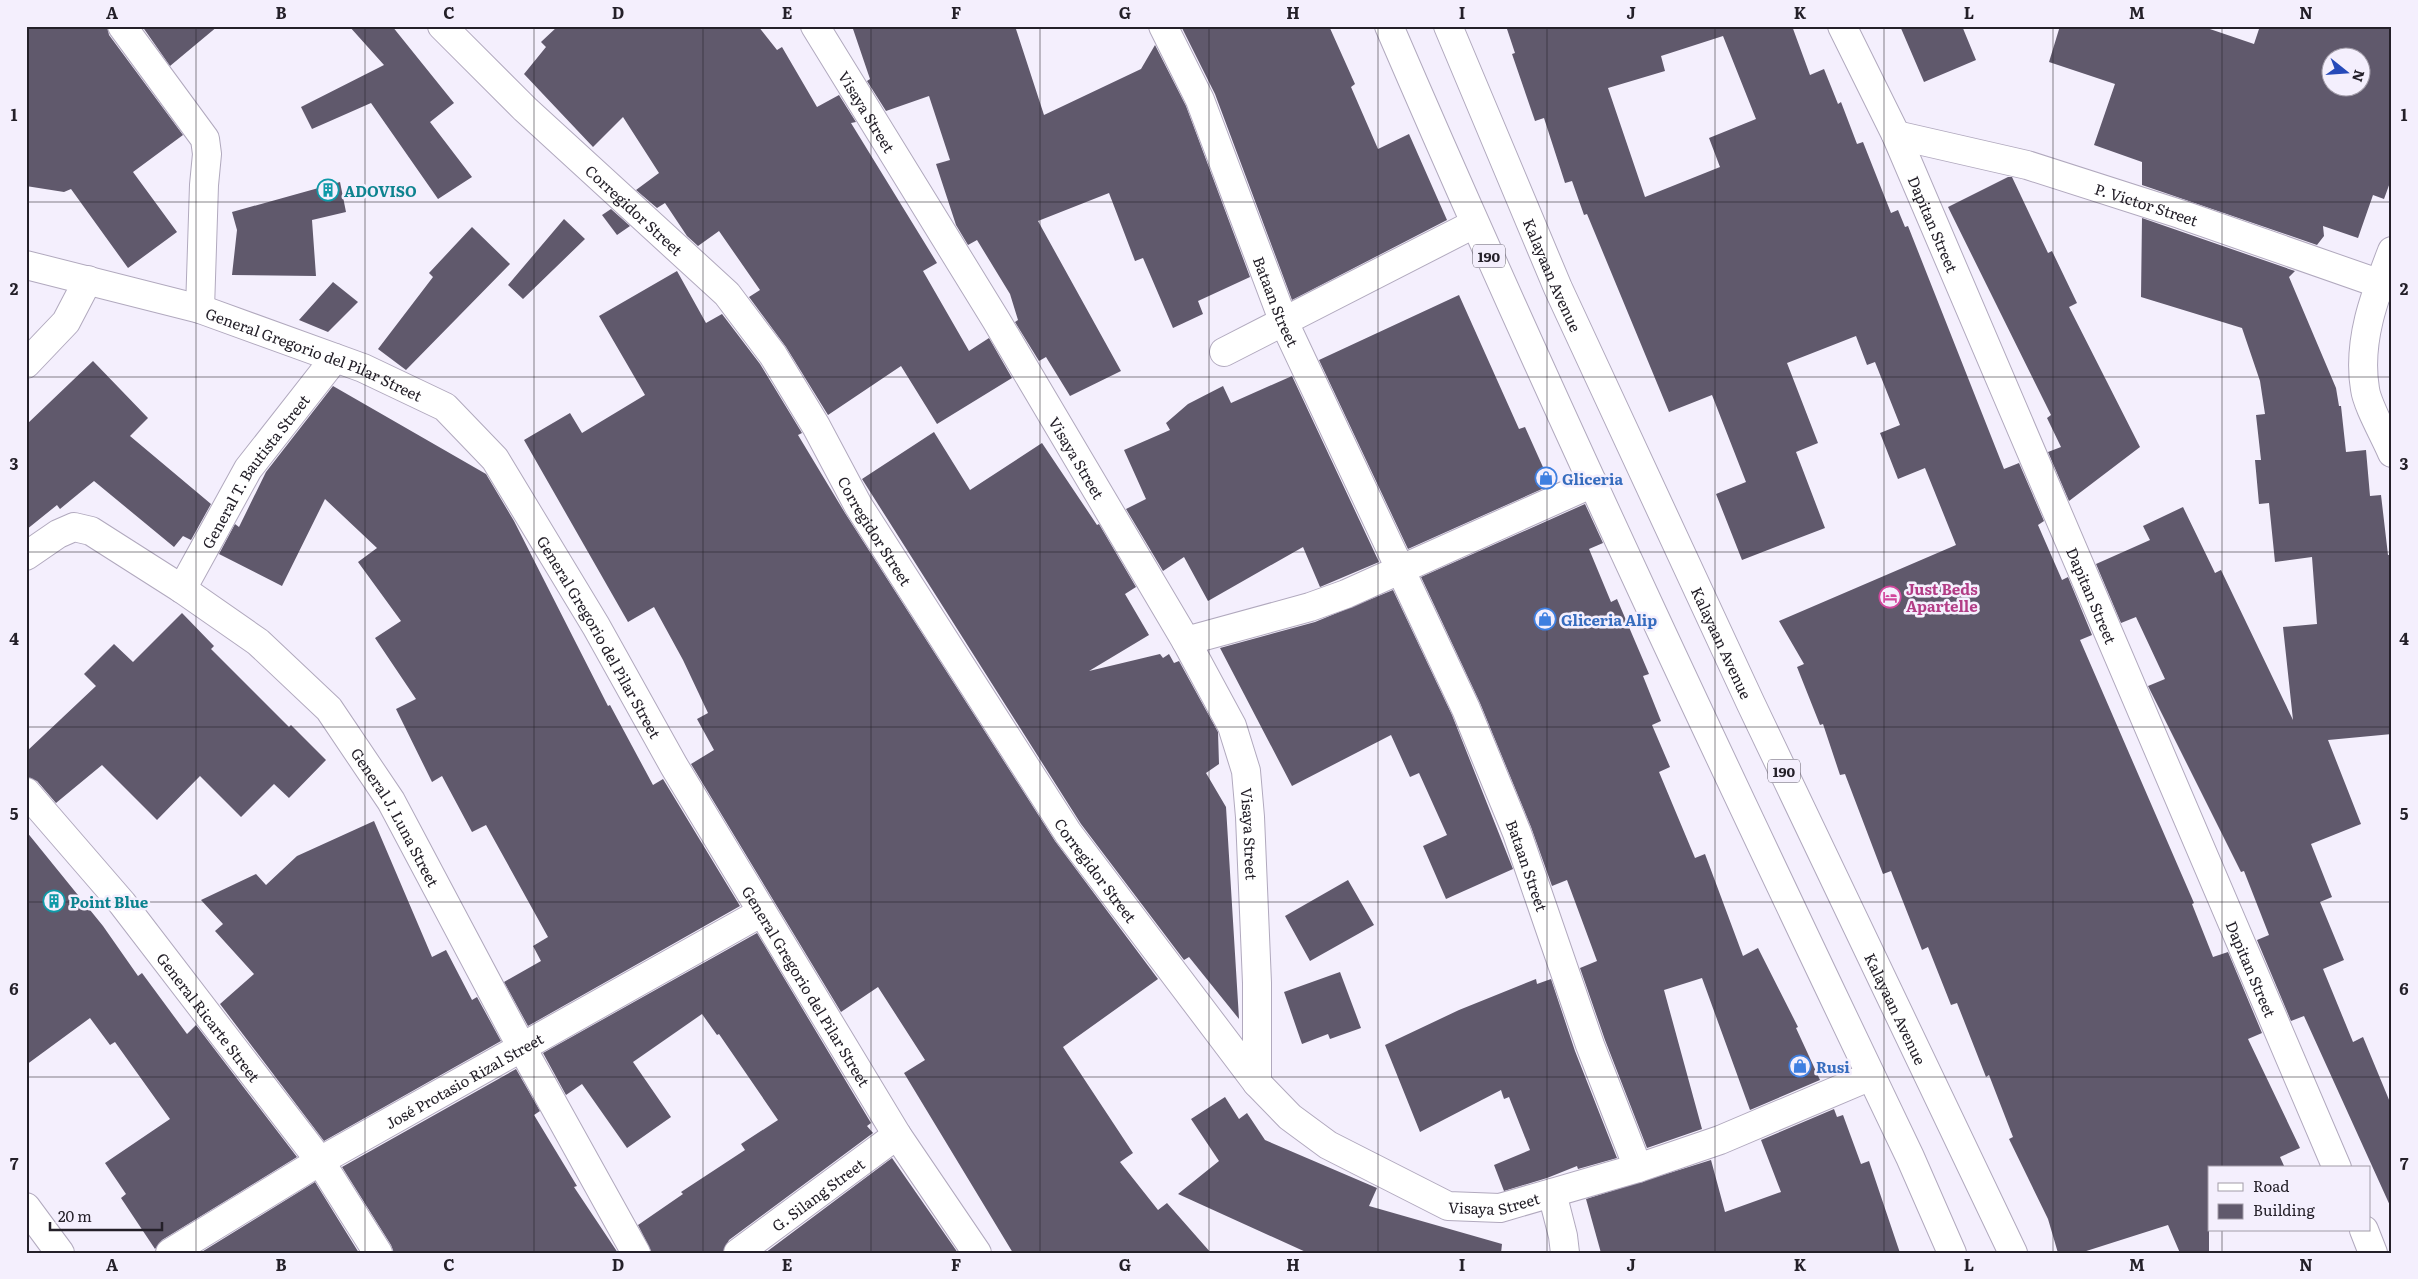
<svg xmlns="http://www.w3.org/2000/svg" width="2418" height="1279" viewBox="0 0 2418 1279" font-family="Literata,serif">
  <rect width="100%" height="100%" fill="#f4effd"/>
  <path fill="#60596c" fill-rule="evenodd" d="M26 26H107L109 35 183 135 133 172 177 232 128 268 71 189 64 192 26 186Z
    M142 26H218L170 66Z
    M349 26H392L454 103 430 122 472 177 438 199 371 103 312 129 301 107 384 65Z
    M558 26H758L777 50 782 47 817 107 839 95 856 122 851 123 937 263 923 271 969 351 989 338 1012 378 937 424 901 366 828 415 786 347 749 297 760 290 719 231 698 246 687 236 665 203 657 208 636 190 659 173 623 117 593 147 524 74 546 47 541 42Z
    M852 26H1015L1044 115 1141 69 1155 45 1186 106 1250 277 1198 301 1203 314 1173 328 1143 258 1135 261 1109 193 1038 221 1121 371 1070 396 1046 357 1039 361 1015 322 1018 320 1010 294 977 240 968 245 956 225 936 164 950 160 929 96 886 111 867 81 870 79Z
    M1181 26H1329L1355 84 1351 87 1378 149 1409 134 1447 220 1292 300 1215 94Z
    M1506 26H1792L1810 75 1824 69 1838 104 1841 102 1857 144 1863 142 1891 213 1898 210 1905 227 1908 226 2004 469 2019 463 2044 521 2038 525 2062 580 2068 577 2092 635 2080 640 2194 903 2192 904 2213 957 2228 952 2262 1033 2248 1039 2300 1148 2280 1157 2285 1168H2209V1253H2180L2168 1225 2080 1253H2058L2048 1219 2009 1139 2013 1137 1989 1075 1986 1077 1957 1003 1951 1005 1928 947 1922 950 1891 871 1883 874 1845 774 1840 775 1823 724 1820 725 1797 667 1804 664 1779 621 1956 545 1925 468 1898 479 1880 433 1900 425 1875 362 1867 365 1856 336 1787 363 1818 443 1796 452 1825 528 1742 560 1716 494 1746 482 1712 395 1669 412 1587 214 1584 215 1572 181 1565 183 1544 118 1535 121 1512 54 1515 53ZM1723 36 1756 119 1709 138 1720 167 1645 197 1608 88 1665 71 1661 56Z
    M1900 26H1962L1976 60 1924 82Z
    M2060 26H2201L2254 44 2260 26H2392V177L2384 199 2373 195 2358 238 2323 226 2324 236 2317 245 2142 185V162L2094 145 2115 84 2049 62ZM2330 58H2360V88H2330Z
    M2008 177H2012L2048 253 2052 251 2077 303 2069 307 2140 447 2069 501 2048 452 2061 447 2047 418 2051 415 1948 207Z
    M340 182 346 212 312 220 316 276 232 275 237 230 232 212Z
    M611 209 630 226 617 235 602 215Z
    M2142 218 2295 271 2289 277 2336 388 2339 406H2341L2346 452 2366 450 2370 496 2381 495 2388 555H2392V734L2328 740 2361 824 2311 844 2332 897 2320 902 2344 960 2323 969 2353 1042 2363 1037 2392 1107V1210L2304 1016 2291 1021 2257 940 2269 935 2244 871 2241 872 2148 686 2165 679 2136 617 2121 623 2096 564 2150 540 2143 526 2183 507 2215 573 2221 570 2293 720 2283 627 2317 624 2312 557 2275 562 2269 503 2259 504 2255 460H2261L2256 415 2265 414 2260 381 2242 328 2141 297Z
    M564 219 585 239 523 299 508 285Z
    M472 227 510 264 406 370 378 349 433 277 429 273Z
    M677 271 706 323 722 314 760 364 802 433 798 435 845 513 1055 841 1158 979 1063 1047 1133 1153 1120 1162 1158 1210 1167 1203 1211 1253H1013L904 1073 925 1060 878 987 841 1012 691 764 714 750 697 719 708 713 683 660 654 607 628 622 524 440 570 413 582 433 645 395 599 316Z
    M333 282 358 302 328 332 299 320Z
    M1459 295 1519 429 1525 427 1551 485 1408 549 1319 360Z
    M93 361 148 418 130 436 211 504 191 540 183 536 174 547 94 481 60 509 57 505 26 530V425Z
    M1292 376 1379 562 1320 587 1303 547 1208 601 1184 557 1163 571 1126 509 1146 499 1124 450 1170 430 1166 423 1188 404 1223 386 1231 403Z
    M333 386 486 474 514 521 608 706 610 705 653 785 663 779 740 906 528 1026 504 982 541 961 533 946 548 937 486 825 472 832 442 776 432 782 396 709 416 699 375 638 401 621 358 562 377 548 325 499 282 586 219 554 235 524 239 527 266 472Z
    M934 432 970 490 1042 443 1097 525 1099 524 1136 587 1125 594 1149 635 1089 671 1160 654 1163 658 1169 654 1174 663 1179 661 1218 732 1219 764 1206 773 1226 807 1239 1019 1189 957 1184 960 1081 824 862 479Z
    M1585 504 1603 543 1589 549 1611 602 1617 599 1649 674 1643 676 1661 721 1652 725 1670 767 1659 772 1695 858 1705 854 1743 956 1758 948 1798 1027 1796 1028 1820 1080 1750 1110 1702 978 1664 990 1702 1129 1647 1148 1605 1040 1580 968 1597 961 1567 880 1552 886 1531 827 1480 703 1421 577Z
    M1393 590 1452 715 1513 869 1446 899 1423 846 1447 835 1419 773 1410 777 1391 735 1292 786 1220 648 1315 622Z
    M182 613 214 646 211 649 289 727 291 725 326 760 289 798 274 784 241 817 200 776 157 820 102 765 56 803 37 781 26 777V752L96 686 84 674 114 644 133 662Z
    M374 821 432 957 446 950 472 1000 477 997 501 1041 324 1141 220 1004 254 974 215 931 223 924 201 900 256 874 266 885 297 856Z
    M26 831 103 926 138 976 142 973 187 1034 196 1025 297 1157 162 1240 155 1249 121 1198 126 1194 105 1163 170 1119 115 1042 110 1045 90 1018 26 1065Z
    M1348 880 1374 925 1310 961 1285 916Z
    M757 933 871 1123 867 1126 873 1133 729 1240 723 1253H652L638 1225 683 1194 681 1192 745 1150 741 1144 778 1120 719 1034 717 1035 702 1014 633 1062 671 1117 627 1148 582 1084 566 1095 543 1053Z
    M1340 972 1361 1028 1330 1039 1328 1034 1302 1044 1284 992Z
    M1536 979 1537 984 1551 979 1575 1051 1617 1158 1578 1169 1577 1166 1547 1178 1504 1191 1494 1165 1530 1150 1509 1097 1504 1099 1501 1090 1420 1132 1385 1045 1459 1010Z
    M516 1069 540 1111 534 1115 577 1186 574 1187 618 1253H394L391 1245 342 1167Z
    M1225 1097 1239 1119 1247 1113 1265 1140 1377 1188 1369 1206 1502 1244 1501 1253H1308L1178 1194 1219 1161 1191 1119Z
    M1834 1109 1837 1117 1843 1115 1861 1164 1869 1161 1900 1253H1601L1586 1199 1711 1160 1725 1212 1781 1192 1761 1140Z
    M892 1158 958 1253H765Z
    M315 1182 359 1253H200Z"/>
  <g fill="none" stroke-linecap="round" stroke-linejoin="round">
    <g stroke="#b1a9be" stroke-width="30">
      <g id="minor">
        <path d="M122 26 205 139 207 154 204 185 200 309"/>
        <path id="s1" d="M442 26 525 109 727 294 773 355 816 426 858 505 1068 833 1257 1083"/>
        <path id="s2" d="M815 26 996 320 1186 641 1232 726 1246 771 1250 817 1257 983V1083L1290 1117 1328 1145 1448 1206 1500 1208 1638 1168 1720 1140 1871 1076"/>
        <path id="s3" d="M1163 26 1200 100 1283 320 1466 709 1517 833 1590 1045 1638 1168"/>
        <path id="s4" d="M1842 26 1896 135 2337 1168"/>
        <path id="s5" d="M1896 135 2027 165 2180 214 2392 288"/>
        <path d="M2392 251C2375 295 2357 341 2365 389 2367 405 2385 436 2392 453"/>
        <path id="s6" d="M26 265 200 309 363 368 445 407 495 459 596 626 674 766 897 1135 977 1253"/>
        <path d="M1224 352 1474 224"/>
        <path d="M26 364 66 322 88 280"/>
        <path id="s7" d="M26 556 58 534 74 527 91 531 182 589 258 642 329 709 391 801 521 1046 636 1253"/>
        <path id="s8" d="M182 589 248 469 335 358"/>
        <path d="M1186 641 1310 607 1346 594 1593 483"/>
        <path id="s9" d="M26 792 122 903 320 1161 378 1253"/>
        <path d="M1552 1193 1563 1236 1565 1253"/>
        <path d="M26 1207 60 1253"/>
        <path d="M2364 1230 2373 1253"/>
        <path id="s10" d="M170 1253 320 1161 762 912"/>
        <path id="s11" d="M738 1253 897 1135"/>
      </g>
    </g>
    <g stroke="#b1a9be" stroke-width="30">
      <g id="major">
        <path d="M1389 26C1553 407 1731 783 1910 1157L1952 1253"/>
        <path id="s12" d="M1448 26 1558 288 1751 704 2013 1253"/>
      </g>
    </g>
    <use href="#minor" stroke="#fff" stroke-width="28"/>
    <use href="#major" stroke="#fff" stroke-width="28"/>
  </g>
  <path fill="none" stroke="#242029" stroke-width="1" stroke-opacity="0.55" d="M196 26V1253M365 26V1253M534 26V1253M703 26V1253M871 26V1253M1040 26V1253M1209 26V1253M1378 26V1253M1547 26V1253M1715 26V1253M1884 26V1253M2053 26V1253M2222 26V1168M26 202H2392M26 377H2392M26 552H2392M26 727H2392M26 902H2392M26 1077H2392M2222 1230V1253"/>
  <defs>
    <g id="building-ring" transform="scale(1.125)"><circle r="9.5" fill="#f4effd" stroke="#0f9aa8" stroke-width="1.5"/><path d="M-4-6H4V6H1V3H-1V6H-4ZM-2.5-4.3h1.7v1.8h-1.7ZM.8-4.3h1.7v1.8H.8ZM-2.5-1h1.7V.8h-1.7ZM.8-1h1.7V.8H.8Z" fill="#0f9aa8"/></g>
    <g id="shop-ring" transform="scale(1.125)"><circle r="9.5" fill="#f4effd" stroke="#3f7fe0" stroke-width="1.5"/><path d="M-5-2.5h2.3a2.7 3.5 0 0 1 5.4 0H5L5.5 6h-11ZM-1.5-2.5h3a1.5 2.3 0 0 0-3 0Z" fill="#3f7fe0"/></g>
    <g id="hotel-ring" transform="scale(1.125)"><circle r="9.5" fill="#f4effd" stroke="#d1479c" stroke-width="1.5"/><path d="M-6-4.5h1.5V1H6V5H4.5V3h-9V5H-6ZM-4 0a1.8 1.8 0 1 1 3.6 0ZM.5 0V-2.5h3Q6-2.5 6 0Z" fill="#d1479c"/></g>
  </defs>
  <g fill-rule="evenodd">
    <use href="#building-ring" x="328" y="190"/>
    <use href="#shop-ring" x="1546" y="478"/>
    <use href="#hotel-ring" x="1890" y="597"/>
    <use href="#shop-ring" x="1545" y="619"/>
    <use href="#building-ring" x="54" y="901"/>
    <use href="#shop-ring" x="1800" y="1066"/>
  </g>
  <g text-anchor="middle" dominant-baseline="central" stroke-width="5" stroke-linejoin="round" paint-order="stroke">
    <g fill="#f4effd" stroke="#625e69" stroke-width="1">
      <rect x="1473" y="244.5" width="32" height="23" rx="4"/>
      <rect x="1768" y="759.5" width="32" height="23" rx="4"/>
    </g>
    <g font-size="14" font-weight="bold" fill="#242029">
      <text x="1489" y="256">190</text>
      <text x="1784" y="771">190</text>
    </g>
    <g font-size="15" fill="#242029" stroke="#f4effd">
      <text stroke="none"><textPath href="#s2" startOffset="100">Visaya Street</textPath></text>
      <text stroke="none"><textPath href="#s5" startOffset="260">P. Victor Street</textPath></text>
      <text stroke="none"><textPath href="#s1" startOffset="266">Corregidor Street</textPath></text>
      <text stroke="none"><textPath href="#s4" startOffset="218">Dapitan Street</textPath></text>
      <text stroke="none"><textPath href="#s12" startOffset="270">Kalayaan Avenue</textPath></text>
      <text stroke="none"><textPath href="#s3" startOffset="298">Bataan Street</textPath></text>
      <text stroke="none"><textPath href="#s6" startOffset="302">General Gregorio del Pilar Street</textPath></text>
      <text stroke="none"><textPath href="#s2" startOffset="505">Visaya Street</textPath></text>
      <text stroke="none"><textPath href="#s8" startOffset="139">General T. Bautista Street</textPath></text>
      <text stroke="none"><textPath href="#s1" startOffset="671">Corregidor Street</textPath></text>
      <text stroke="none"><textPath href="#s4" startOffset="622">Dapitan Street</textPath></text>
      <text stroke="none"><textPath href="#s6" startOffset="722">General Gregorio del Pilar Street</textPath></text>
      <text stroke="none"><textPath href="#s12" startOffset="675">Kalayaan Avenue</textPath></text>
      <text stroke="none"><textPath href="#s7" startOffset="499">General J. Luna Street</textPath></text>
      <text stroke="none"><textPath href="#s2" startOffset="925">Visaya Street</textPath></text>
      <text stroke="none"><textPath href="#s3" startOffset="916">Bataan Street</textPath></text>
      <text stroke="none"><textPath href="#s1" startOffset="1076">Corregidor Street</textPath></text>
      <text stroke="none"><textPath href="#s4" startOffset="1028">Dapitan Street</textPath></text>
      <text stroke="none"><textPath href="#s6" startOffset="1128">General Gregorio del Pilar Street</textPath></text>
      <text stroke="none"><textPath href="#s12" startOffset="1080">Kalayaan Avenue</textPath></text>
      <text stroke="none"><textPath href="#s9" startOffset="290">General Ricarte Street</textPath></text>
      <text stroke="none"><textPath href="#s10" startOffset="341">José Protasio Rizal Street</textPath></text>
      <text stroke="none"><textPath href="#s11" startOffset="99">G. Silang Street</textPath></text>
      <text stroke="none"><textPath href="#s2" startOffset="1450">Visaya Street</textPath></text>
    </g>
    <g font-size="15" font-weight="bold" fill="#0d838f" stroke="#f4effd" text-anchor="start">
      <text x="344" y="190">ADOVISO</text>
      <text x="70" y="901">Point Blue</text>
    </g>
    <g font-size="15" font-weight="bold" fill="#366cbe" stroke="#f4effd" text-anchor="start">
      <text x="1562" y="478">Gliceria</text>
      <text x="1561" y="619">Gliceria Alip</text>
      <text x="1816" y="1066">Rusi</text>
    </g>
    <g font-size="15" font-weight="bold" fill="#b23c85" stroke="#f4effd" text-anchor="start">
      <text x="1906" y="588">Just Beds<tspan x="1906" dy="17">Apartelle</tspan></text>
    </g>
  </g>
  <rect width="2418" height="1279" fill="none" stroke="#f4effd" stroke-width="55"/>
  <rect x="2208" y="1166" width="162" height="65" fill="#f4effd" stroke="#a19ca8"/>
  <rect x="2218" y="1183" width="25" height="8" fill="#ffffff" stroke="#a19ca8"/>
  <text x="2253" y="1192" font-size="15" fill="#242029">Road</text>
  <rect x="2218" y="1204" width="25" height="15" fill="#60596c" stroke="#a19ca8"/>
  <text x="2253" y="1216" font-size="15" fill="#242029">Building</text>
  <g transform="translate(2346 72) rotate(107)"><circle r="24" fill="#f4effd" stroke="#a19ca8"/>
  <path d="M0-4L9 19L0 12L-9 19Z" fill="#264ab9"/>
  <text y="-8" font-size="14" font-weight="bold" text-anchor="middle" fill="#242029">N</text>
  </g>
  <path d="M50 1222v8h112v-8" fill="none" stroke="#242029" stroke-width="2.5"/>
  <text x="58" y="1222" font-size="15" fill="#242029" stroke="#f4effd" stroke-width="4" paint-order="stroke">20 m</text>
  <rect x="28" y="28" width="2362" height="1224" fill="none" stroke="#242029" stroke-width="2"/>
  <g font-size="16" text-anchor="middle" font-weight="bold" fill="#242029">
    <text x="112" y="19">A</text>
    <text x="281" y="19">B</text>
    <text x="449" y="19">C</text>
    <text x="618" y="19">D</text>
    <text x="787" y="19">E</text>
    <text x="956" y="19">F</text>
    <text x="1125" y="19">G</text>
    <text x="1293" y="19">H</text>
    <text x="1462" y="19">I</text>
    <text x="1631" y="19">J</text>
    <text x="1800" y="19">K</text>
    <text x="1969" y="19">L</text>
    <text x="2137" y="19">M</text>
    <text x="2306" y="19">N</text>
    <text x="14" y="121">1</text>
    <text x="2404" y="121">1</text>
    <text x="14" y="295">2</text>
    <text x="2404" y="295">2</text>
    <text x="14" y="470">3</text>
    <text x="2404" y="470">3</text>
    <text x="14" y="645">4</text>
    <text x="2404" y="645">4</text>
    <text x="14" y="820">5</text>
    <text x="2404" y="820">5</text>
    <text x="14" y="995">6</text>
    <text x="2404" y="995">6</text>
    <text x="14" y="1170">7</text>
    <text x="2404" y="1170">7</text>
    <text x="112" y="1271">A</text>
    <text x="281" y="1271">B</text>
    <text x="449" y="1271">C</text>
    <text x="618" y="1271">D</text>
    <text x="787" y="1271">E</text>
    <text x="956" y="1271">F</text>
    <text x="1125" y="1271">G</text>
    <text x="1293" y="1271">H</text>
    <text x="1462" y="1271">I</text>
    <text x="1631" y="1271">J</text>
    <text x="1800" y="1271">K</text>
    <text x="1969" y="1271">L</text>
    <text x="2137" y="1271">M</text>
    <text x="2306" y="1271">N</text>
  </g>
</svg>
